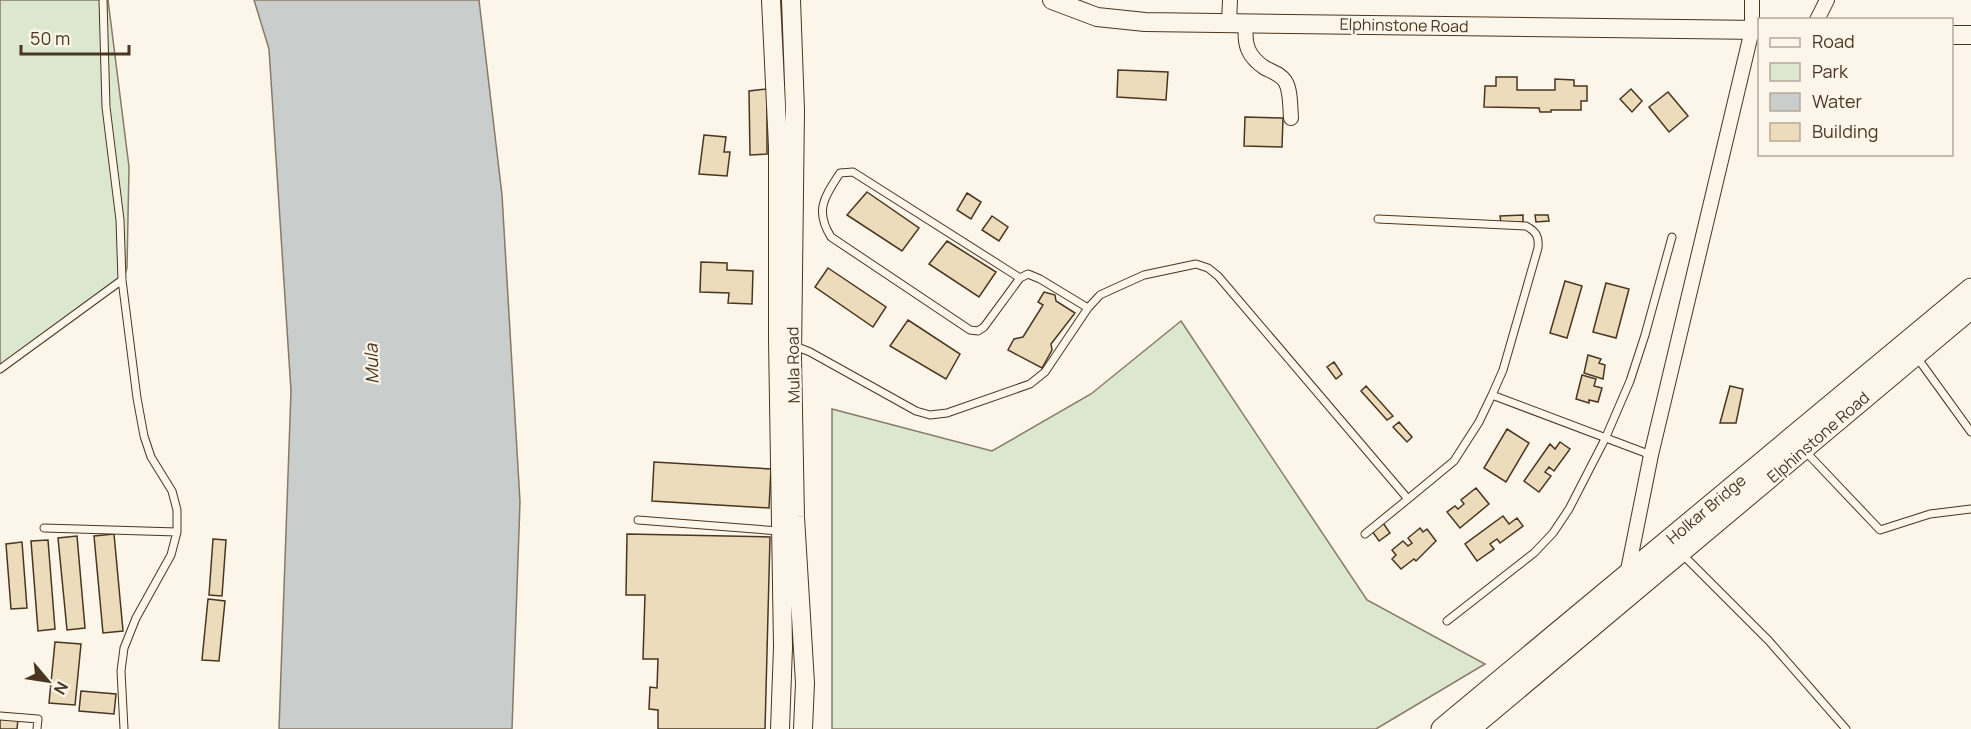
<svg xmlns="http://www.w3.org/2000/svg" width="1971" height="729" viewBox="0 0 1971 729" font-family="Manrope,sans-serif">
  <rect width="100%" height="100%" fill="#fbf6e9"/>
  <path fill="#dce7d0" stroke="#887966" stroke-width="1.5" d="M0 0H108L129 167 127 268 124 278 0 369Z
    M1181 321 1367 600 1485 664 1376 729H832V409L992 451 1091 394Z"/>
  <path fill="#c9cecd" stroke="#887966" stroke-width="1.5" d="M254 0H479L502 195 520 502 512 729H279L291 391 269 49Z"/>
  <path fill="#ecdcbc" stroke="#4a3520" stroke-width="1.5" d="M1118 70 1168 72 1166 100 1117 97Z
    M1496 77H1517V90H1555V79L1574 80V86H1587V101H1581V110H1551V112H1540L1539 108 1484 107 1485 86H1496Z
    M767 89V154L750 155 749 91Z
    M1631 89 1642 101 1632 112 1620 99Z
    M1668 92 1688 116 1669 132 1649 107Z
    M1245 117 1283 118 1282 147 1244 146Z
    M704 135 726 137 724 152H730L727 176 699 174Z
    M867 192 919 228 902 251 847 215Z
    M967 193 981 202 971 219 957 210Z
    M1523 215V222L1501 223 1500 216Z
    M1535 215H1548L1549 221 1536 222Z
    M992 216 1008 227 999 241 982 230Z
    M947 241 996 272 979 297 929 264Z
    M701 262 727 263V270L753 271 752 304 728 303 729 293 700 292Z
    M828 268 886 307 873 327 815 287Z
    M1565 281 1582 286 1567 338 1550 333Z
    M1606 283 1629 289 1616 338 1593 332Z
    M1044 292 1055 295 1056 301 1075 313 1051 344 1052 350 1042 368 1008 350 1014 339 1023 337 1043 305 1038 302Z
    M908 320 960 354 946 379 890 346Z
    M1588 355 1601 359 1599 363 1605 365 1603 379 1584 373Z
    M1334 362 1342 374 1336 379 1327 367Z
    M1582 375 1596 379 1594 386 1602 388 1598 402 1589 400V403L1576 399Z
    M1366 386 1393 416 1387 420 1361 391Z
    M1730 386 1743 389 1736 423H1720Z
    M1399 422 1412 437 1407 442 1393 427Z
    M1507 429 1529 443 1506 482 1484 468Z
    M1560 442 1570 449 1554 471 1549 467 1545 472 1551 476 1539 492 1524 481 1550 444 1555 449Z
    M654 462 771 469 769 508 652 501Z
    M1476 488 1489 504 1460 528 1447 512 1455 506 1458 509 1464 504 1461 500Z
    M1503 516 1509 524 1517 518 1523 526 1500 543 1497 539 1490 544 1494 549 1477 561 1465 544Z
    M1383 523 1390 533 1379 541 1372 531Z
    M1420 528 1423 532 1427 529 1436 541 1416 561 1414 559 1401 569 1392 559 1396 555 1392 550 1403 541 1408 546 1412 543 1408 538Z
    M114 534 123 631 103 633 94 536Z
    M627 534 770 537 765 729H658V710L649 709 650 687 657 688 658 659H643L645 595H626Z
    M77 536 85 628 67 630 58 538Z
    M213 539 226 540 222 596 209 595Z
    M48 540 55 629 38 631 31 541Z
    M22 542 27 608 11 609 6 544Z
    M208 599 225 601 219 661 202 660Z
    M55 642 81 644 75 705 49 703Z
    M81 691 116 694 114 714 79 711Z
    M0 717 18 719 17 729H0Z"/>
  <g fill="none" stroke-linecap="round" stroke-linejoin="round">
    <g stroke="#4a3520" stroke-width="9">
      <path id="lane" d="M103 0 106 107 120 220 122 280 137 398 144 436 151 457 172 491 177 510V532L171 555 136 618 124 648 121 671 124 729
        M1378 219 1526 226C1537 232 1539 237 1538 248L1503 370 1492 395 1651 455
        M1020 278 853 172 840 173C825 196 814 210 831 237L970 330 978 331 984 327 1020 278 1028 274 1040 279 1088 308
        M795 346 810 352 916 411 930 415 947 413 1030 384 1045 372 1088 308 1100 295 1113 289 1144 275 1196 264 1208 268 1218 276 1408 499 1454 461 1479 422 1492 395
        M1916 356 1971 432
        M0 369 122 280
        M1805 451 1880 530 1930 514 1971 509
        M638 520 779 531
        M44 528 177 532
        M1365 534 1408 499
        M1683 555 1769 641 1846 729
        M1447 621 1534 553 1553 533 1569 509 1605 439 1630 381 1645 335 1672 237
        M0 716 38 719 37 729"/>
    </g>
    <g stroke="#4a3520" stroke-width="16">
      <path id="street" d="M1817 20 1827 0
        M1229 23 1230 0
        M1246 23C1244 44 1247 56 1265 68 1273 72 1280 74 1285 81 1291 90 1290 108 1291 118
        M1627 575 1651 455 1752 30V0"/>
    </g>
    <g stroke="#4a3520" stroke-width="20">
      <path id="secondary" d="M771 0 778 147V340L783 647 780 729
        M791 0 795 110 792 357 795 517 805 683 803 729
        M1052 0 1097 17 1145 22 1760 30
        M1952 35H1971"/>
    </g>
    <g stroke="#4a3520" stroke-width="23">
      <path id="primary" d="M1442 729 1971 289
        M1469 729 1971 308"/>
    </g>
    <use href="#lane" stroke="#fbf6e9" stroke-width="7"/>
    <use href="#street" stroke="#fbf6e9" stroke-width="14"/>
    <use href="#secondary" stroke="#fbf6e9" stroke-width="18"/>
    <use href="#primary" stroke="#fbf6e9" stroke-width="21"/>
  </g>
  <g text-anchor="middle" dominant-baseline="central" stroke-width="4.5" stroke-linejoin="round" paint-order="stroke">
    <g font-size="16" fill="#4a3520" stroke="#fbf6e9">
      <text transform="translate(1404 25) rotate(1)">Elphinstone Road</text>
      <text transform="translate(793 365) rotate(-91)">Mula Road</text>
      <text transform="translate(1818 437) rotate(-41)">Elphinstone Road</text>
      <text transform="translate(1706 509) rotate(-40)">Holkar Bridge</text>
    </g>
    <g font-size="18" font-style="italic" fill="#4a3520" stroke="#fbf6e9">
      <text transform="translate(371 364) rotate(-92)">Mula</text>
    </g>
  </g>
  <rect x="1758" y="18" width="195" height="138" fill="#fbf6e9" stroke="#b4a999" stroke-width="1.5"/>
  <rect x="1770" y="38" width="30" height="9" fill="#fbf6e9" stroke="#b4a999" stroke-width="1.5"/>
  <text x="1812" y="48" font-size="18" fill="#4a3520">Road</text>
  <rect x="1770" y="63" width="30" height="18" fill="#dce7d0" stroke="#b4a999" stroke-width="1.5"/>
  <text x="1812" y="78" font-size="18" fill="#4a3520">Park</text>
  <rect x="1770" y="93" width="30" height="18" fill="#c9cecd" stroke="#b4a999" stroke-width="1.5"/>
  <text x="1812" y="108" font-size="18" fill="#4a3520">Water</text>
  <rect x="1770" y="123" width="30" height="18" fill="#ecdcbc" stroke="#b4a999" stroke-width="1.5"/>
  <text x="1812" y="138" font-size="18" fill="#4a3520">Building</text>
  <g transform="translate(48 681) rotate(119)" stroke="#fbf6e9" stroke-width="4.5" paint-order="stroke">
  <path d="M0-4.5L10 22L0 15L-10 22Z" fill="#4a3520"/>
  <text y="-9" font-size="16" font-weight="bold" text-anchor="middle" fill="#4a3520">N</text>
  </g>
  <path d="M21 45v9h108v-9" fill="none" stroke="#4a3520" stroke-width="3"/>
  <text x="30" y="45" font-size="18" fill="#4a3520" stroke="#fbf6e9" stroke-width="4.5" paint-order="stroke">50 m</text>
</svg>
